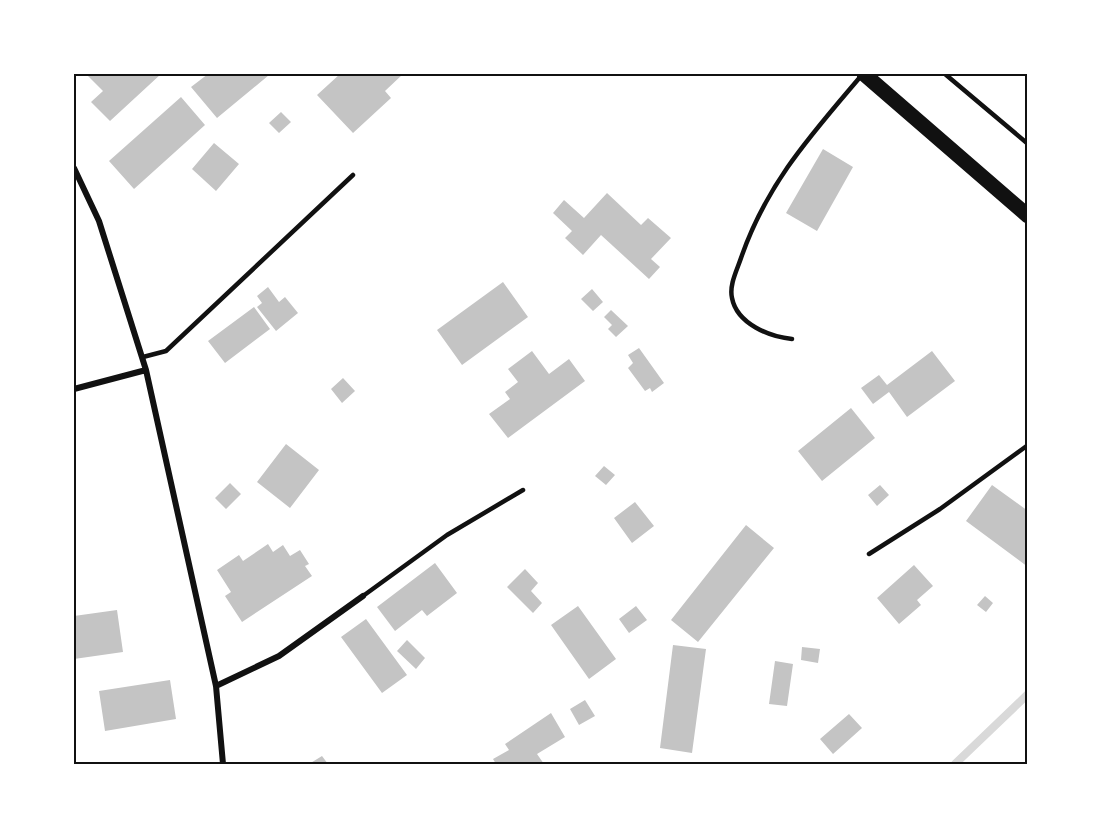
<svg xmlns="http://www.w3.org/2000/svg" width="1101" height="838" viewBox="0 0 1101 838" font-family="'Noto Sans',sans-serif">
  <rect width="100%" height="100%" fill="#fff"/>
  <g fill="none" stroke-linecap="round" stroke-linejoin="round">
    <path stroke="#d9d9d9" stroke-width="8" d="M955 764 1028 694"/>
  </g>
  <path fill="#c4c4c4" d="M86 74H161L110 121 91 102 103 91Z
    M208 74H268L269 75 217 118 191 87Z
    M340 74H403L385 91 391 98 353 133 317 95Z
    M181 97 205 125 134 189 109 161Z
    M281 112 291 122 279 133 269 123Z
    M214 143 239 164 216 191 192 169Z
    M823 149 853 167 817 231 786 213Z
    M607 193 641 225 648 218 671 238 651 259 660 267 649 279 601 235 583 255 565 238 572 231 553 213 564 200 584 218Z
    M503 282 528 317 462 365 437 330Z
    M268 287 279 302 285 297 298 313 276 331 257 307 262 303 257 296Z
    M592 289 603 302 593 311 581 299Z
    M254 307 270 329 225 363 208 341Z
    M611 310 628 326 616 337 608 329 612 325 604 317Z
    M639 348 664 383 652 392 650 388 645 391 628 368 633 363 628 355Z
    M532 351 549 374 569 359 585 381 508 438 489 414 510 399 505 392 518 382 508 369Z
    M932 351 955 381 907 417 889 392 873 404 861 388 879 375 887 385Z
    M343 378 355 391 342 403 331 389Z
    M851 408 875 438 822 481 798 451Z
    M286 444 319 470 290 508 257 482Z
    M604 466 615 475 606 485 595 476Z
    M230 483 241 494 226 509 215 498Z
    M880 485 889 495 877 506 868 495Z
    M992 485 1028 511V567L966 521Z
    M635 502 654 526 632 543 614 518Z
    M746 525 774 548 698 642 671 620Z
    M268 544 273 552 283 545 290 556 300 550 309 564 305 566 312 576 242 622 225 596 231 592 217 570 239 555 243 561Z
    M435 563 457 593 427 616 422 610 395 631 377 607Z
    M914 565 933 586 917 600 921 605 899 624 877 598Z
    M525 569 538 583 531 591 542 603 533 613 507 587Z
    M985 596 993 603 986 612 977 605Z
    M578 606 616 659 589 679 551 625Z
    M636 606 647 620 629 633 619 619Z
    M117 610 123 652 74 659V616Z
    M366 619 407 675 382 693 341 637Z
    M407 640 425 658 416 669 397 651Z
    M673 645 706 649 692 753 660 748Z
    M802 647 820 649 818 663 801 660Z
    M775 661 793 664 787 706 769 704Z
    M170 680 176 719 105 731 99 691Z
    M585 700 595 716 579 725 570 709Z
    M551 713 565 737 537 754 544 764H496L493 759 509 750 505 744Z
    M849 714 862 728 833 754 820 739Z
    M322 756 328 764H309Z"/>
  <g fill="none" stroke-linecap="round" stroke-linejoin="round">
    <path stroke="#111" stroke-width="4.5" d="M945 74 1028 144
      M792 339C770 337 737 324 732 298 729 285 737 270 741 258 767 183 811 135 861 76
      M143 357 166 351 353 175
      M869 554 940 509 1028 445
      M363 596 447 535 523 490"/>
    <path stroke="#111" stroke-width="6" d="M74 168 99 221 146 370 216 686 223 764
      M74 389 146 370
      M216 686 279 656 363 596"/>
    <path stroke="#111" stroke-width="15" d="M864 74 1028 216"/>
  </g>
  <rect width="1101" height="838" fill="none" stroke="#ffffff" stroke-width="150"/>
  <rect x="75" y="75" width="951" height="688" fill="none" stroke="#111" stroke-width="2"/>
</svg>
